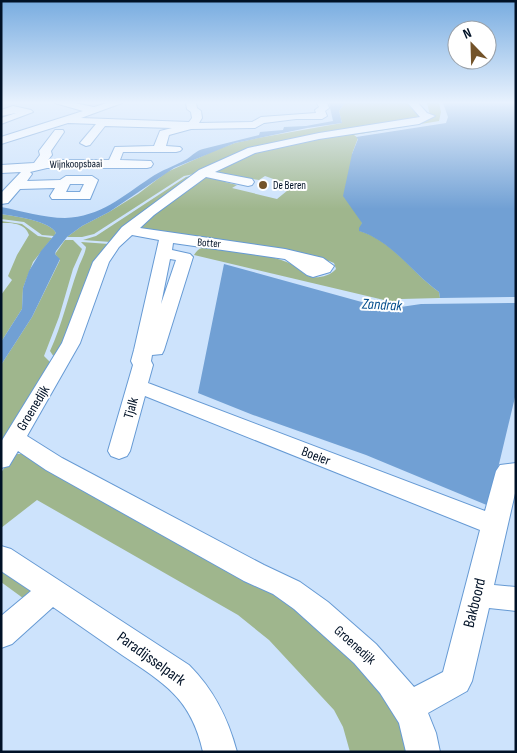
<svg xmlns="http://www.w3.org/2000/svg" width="517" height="753" viewBox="0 0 517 753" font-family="'Sofia Sans Condensed',sans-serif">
  <rect width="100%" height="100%" fill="#cde3fc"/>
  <path fill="#9fb68d" d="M345 103H411L421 117 276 143 199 173 184 176 94 234 82 237H67L82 226 109 212 138 194 167 172 216 150 235 143 258 138 342 123 339 111Z
    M427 103H439L441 112 439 121 354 135 358 138 352 154 362 223 360 231C393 241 412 273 439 292L440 298 401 299V304L194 255C196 252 198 249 202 248 217 243 274 256 289 263 297 266 303 275 311 277 320 278 330 276 336 269L334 263 329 261 243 244 137 230 148 216 200 177 210 176 228 180 225 182 237 185 232 188 277 199 293 186 265 176 259 180 218 173 215 174 211 173 247 153 430 115Z
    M195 175 111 242 83 240 96 236 186 177Z
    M1 214C15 216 50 221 56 233L54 236 42 235 24 222 1 219Z
    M1 221 22 224 38 236 52 238 33 262 23 288 22 309 1 342V295L12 280 8 276 17 255 29 235C25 223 13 223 1 223Z
    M65 240H73L82 249 73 269 59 317 44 356 53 365 1 450V365L32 317 60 260 55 254Z
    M81 242 109 244 78 315 54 357 50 351C62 325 68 297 78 269 80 262 85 255 86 247Z
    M13 454H26L251 578 296 609 343 647 372 682 403 724 413 752H350L343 727 334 710 269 640 238 615 37 500 1 528V473Z
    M1 568 30 588 31 593 27 601 1 582Z"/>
  <path fill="#71a0d4" d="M329 103H345L339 111 342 123 307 128 235 143 174 168 109 212 82 226 67 237 56 251 55 254 60 259 32 317 1 365V342L22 309 23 288 29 271 41 251 56 233C50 221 15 216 1 214V207C22 211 44 218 65 218 100 217 123 196 150 178 161 170 175 166 187 159 193 155 196 151 203 149L259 135 260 132 283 130 284 127 306 126 333 121Z
    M443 103H516V297L440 298 439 292C412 273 392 241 359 231V228L362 223 343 196 352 154 358 139 356 137 446 123 448 117Z
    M224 264 387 309 421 304 516 303V393L489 506 366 455 253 415 198 393Z"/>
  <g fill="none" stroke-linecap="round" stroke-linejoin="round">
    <g stroke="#669ad4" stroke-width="2">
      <path id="minor" d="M55 103H74L94 107 107 103H122L81 118 189 122 192 118 191 112 187 109 186 103H196L197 108 201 111 202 118 199 123 252 122 261 117 316 113 315 110 319 107 317 103H327L329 108 325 111 327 116 322 119H296L264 123 255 128 191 129 169 135 166 146 180 147 182 149 180 151 176 152H123L120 160 151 161 153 164 151 167 147 168H47L30 172 32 174 27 181 60 180 66 176H92L98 180 90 199H52L50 196 55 188 20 189 8 203 1 204V193L21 172 1 173V165L34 163 40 155 39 151 55 130H63L64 132 51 151 52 155 48 160H109L115 147 154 146 160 131 172 128 105 126 90 145 86 146 80 143 96 124 68 123 1 144V137L83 111ZM70 184H84L80 192H66Z
        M408 103H418L427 113 435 116 419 124 319 139 255 153 215 172 252 179 254 182 252 185 248 186 206 177 154 215 140 228 285 249 323 258 334 266 330 272 313 277 307 275 285 259 173 243 172 250 190 254 193 257 164 350 162 354 152 355 151 361 153 365 148 383 485 511 496 471 500 465 516 463V489L494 585 516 587V611L489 608 472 681 467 691 428 713 436 733 440 752H406L399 723 380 693 354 663 294 609 273 594 244 581 46 470 18 451 9 466 1 468V442L62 343 93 262 122 227 199 170 248 148 319 133 420 117ZM132 235 159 240 134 350 131 361 133 365 108 451 111 456 119 459 127 456 130 451 145 396 480 530 443 672 414 687 376 644 328 602 300 582 264 565 62 458 27 436 80 343 109 262 119 247ZM170 259 176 260 161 304Z
        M13 106 31 110 33 112 1 124V118L16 113 1 116V110Z
        M1 546 11 549 189 665C214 690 228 718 237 752H203C191 698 165 684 122 655 99 639 76 623 53 607L12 644 1 648V616L31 591 1 571Z"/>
    </g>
    <use href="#minor" fill="#fff" fill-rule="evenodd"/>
  </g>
  <linearGradient id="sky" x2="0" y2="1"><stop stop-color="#78ace0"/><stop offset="0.49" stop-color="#e8f2fe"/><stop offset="1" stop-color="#e8f2fe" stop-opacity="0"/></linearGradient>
  <rect width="517" height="209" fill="url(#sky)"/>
  <circle fill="#735329" stroke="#fff" stroke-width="2" cx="263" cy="185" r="5"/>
  <g text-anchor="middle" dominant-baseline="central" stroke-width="4" stroke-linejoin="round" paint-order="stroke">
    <g font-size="11" fill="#001126" stroke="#fff">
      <text transform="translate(76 164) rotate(-1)">Wijnkoopsbaai</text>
      <text transform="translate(209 243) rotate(5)">Botter</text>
    </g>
    <g font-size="11" fill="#001126" stroke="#fff" text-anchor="start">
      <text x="273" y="185">De Beren</text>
    </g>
    <g font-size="14" fill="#001126" stroke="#fff">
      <text transform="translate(33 408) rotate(-59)">Groenedijk</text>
      <text transform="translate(131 408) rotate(-74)">Tjalk</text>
      <text transform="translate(316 456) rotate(21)">Boeier</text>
      <text transform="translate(355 645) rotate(42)">Groenedijk</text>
    </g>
    <g font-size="15" font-style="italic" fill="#024c8c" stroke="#fff">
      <text transform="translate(382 305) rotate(3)">Zandrak</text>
    </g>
    <g font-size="16" fill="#001126" stroke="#fff">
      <text transform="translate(475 603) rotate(-76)">Bakboord</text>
      <text transform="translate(151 659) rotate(36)">Paradijsselpark</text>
    </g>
  </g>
  <rect width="517" height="753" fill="none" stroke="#001126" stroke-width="5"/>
  <g transform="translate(472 45) rotate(337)"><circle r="24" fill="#ffffff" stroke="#99a0a8"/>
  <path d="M0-4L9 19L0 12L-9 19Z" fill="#735329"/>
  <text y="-8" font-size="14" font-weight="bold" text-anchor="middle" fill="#001126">N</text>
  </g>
</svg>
